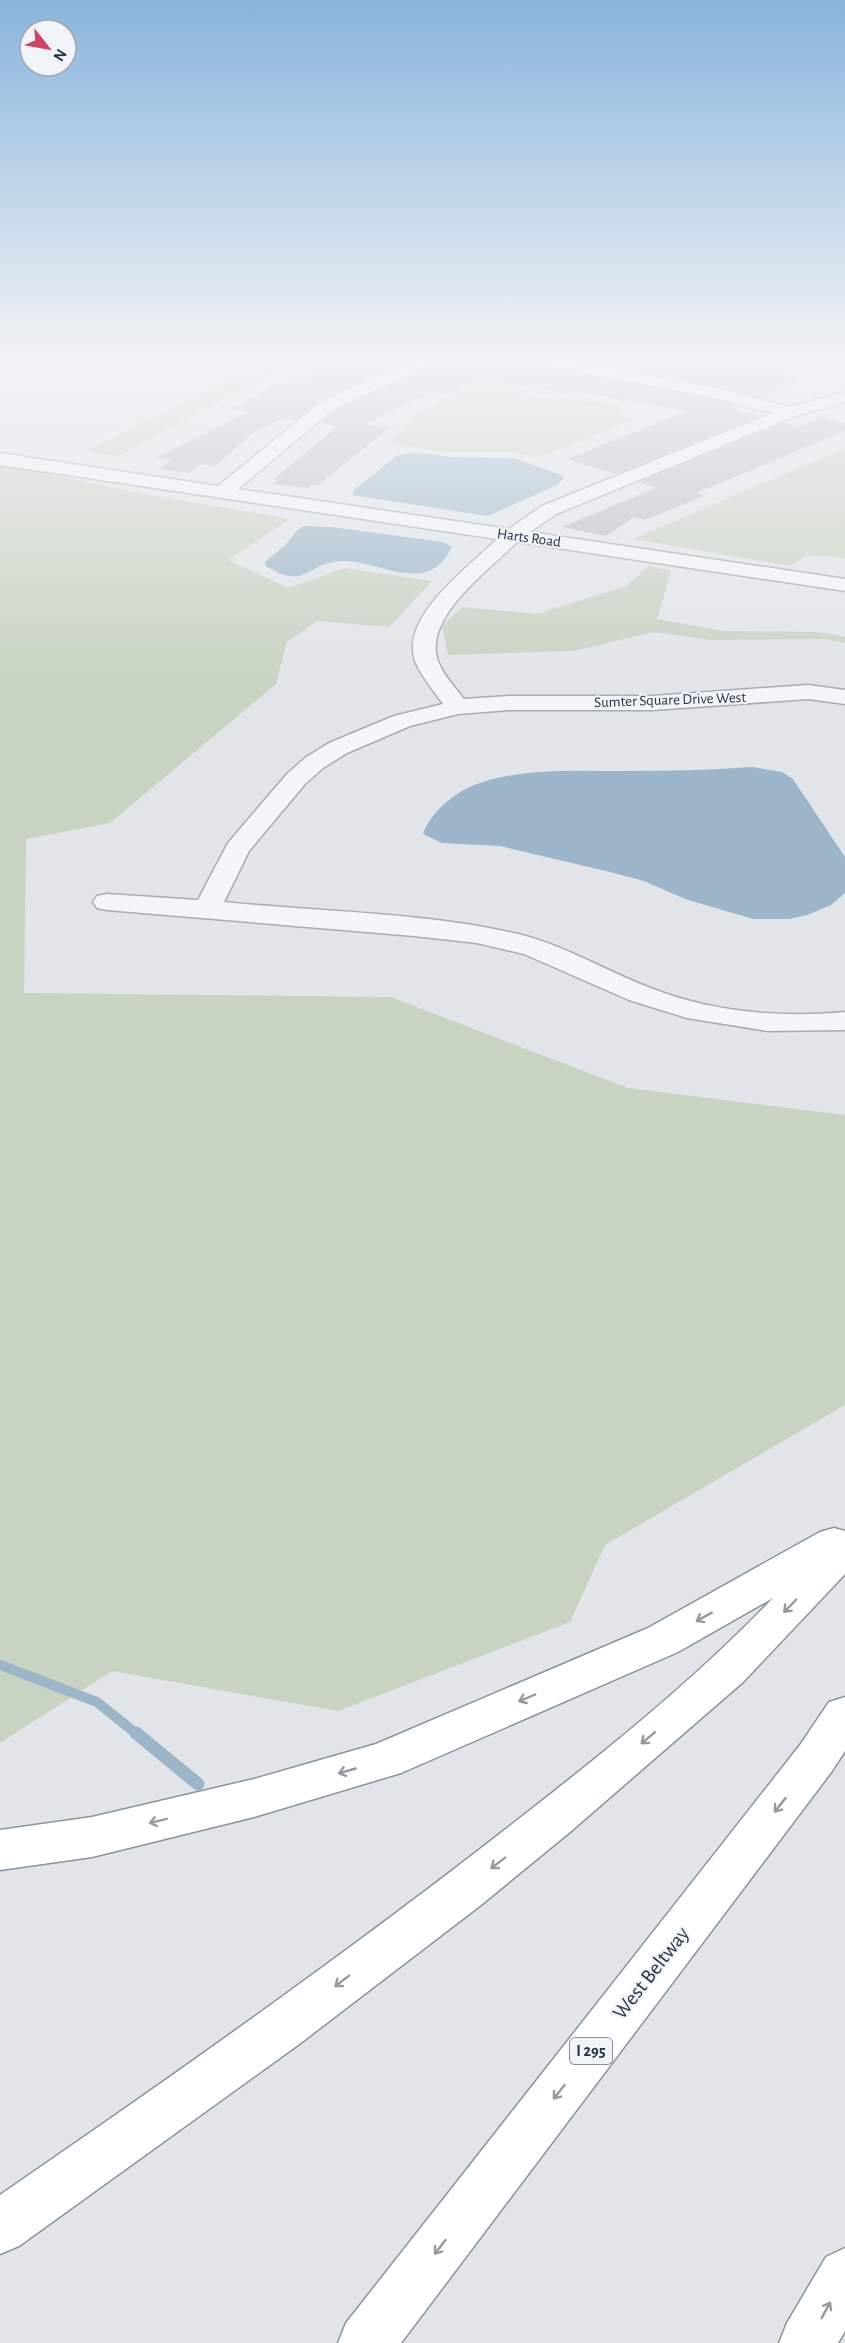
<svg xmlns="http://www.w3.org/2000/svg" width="845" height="2343" viewBox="0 0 845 2343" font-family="'Alegreya Sans',sans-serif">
  <rect width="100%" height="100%" fill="#e1e5e9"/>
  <path fill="#c8d3c2" d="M284 358H311L249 386 117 457 85 451 225 383Z
    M749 358H845V360L778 369Z
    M485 387 543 398 617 404 632 421 539 457 508 452H444L388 444 413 415 454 394Z
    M845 448V558L807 555 790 566 633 539Z
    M0 463 138 493 290 519 228 560 288 588 344 568 432 581 389 627 317 621 287 642 276 684 110 823 26 839 24 993 391 997 628 1088 845 1115V1405L605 1545 570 1622 338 1711 112 1671 0 1743Z
    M649 566 671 571 657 619 724 631 818 632 845 637V643L826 639 710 640 654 632 574 651 448 655 442 626 462 607 537 614 626 586Z"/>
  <path fill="#9cb5c9" d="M414 452 451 457 514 458 562 475 564 478 557 485 488 516 352 495 354 490 396 456Z
    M304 526 332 527 443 542 452 547C446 558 439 568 426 572 399 579 371 561 344 561 306 561 308 592 266 566L265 562C271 556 278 552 284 546 292 539 293 531 304 526Z
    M752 767 782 772 793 779 845 857V893L831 905 807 915 789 919H753L685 899 644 881 610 872 500 846 442 843 423 834C431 811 458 789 483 782 528 768 577 771 624 771 667 771 709 770 752 767Z"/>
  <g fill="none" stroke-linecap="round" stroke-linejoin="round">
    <path stroke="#9cb5c9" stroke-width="10" d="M0 1665 97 1702 138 1735"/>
    <path stroke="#9cb5c9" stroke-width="13" d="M136 1733 198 1784"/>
  </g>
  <path fill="#b8bec6" d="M352 358H414L342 389 316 403 295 420 282 418 253 433 215 466 200 464 189 473 159 469 171 460 155 458 248 412 231 409 281 382 289 384Z
    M446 358H517L527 365 715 400 736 406 731 408 759 416 615 474 568 459 686 411 576 391 571 394 480 378 444 395 433 392 365 424 389 428 318 485 312 484 308 488 273 484 278 480 274 479 338 426 320 424 330 415 356 401 443 364Z
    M572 358H720L767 367 798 381 759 397 717 386Z
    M820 417 845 423V431L696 493 704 496 645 520 634 517 606 536 562 527 656 488 640 482 785 423 798 427Z"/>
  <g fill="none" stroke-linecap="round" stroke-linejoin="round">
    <g stroke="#a6acb3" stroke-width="3">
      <path id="minor" d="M421 358H444L442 362 355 399 329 413 238 489 509 529 542 506 772 413 715 398 527 363 519 358H557L716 388 790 407 845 392V402L796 416 556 514 530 532 845 579V591L517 542C490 569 422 618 438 661 443 675 455 687 464 699L509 696H653L808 685 845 690V704L808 699 653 710H509L458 714 410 726 347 753 323 768 305 784 249 851 224 902C321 912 422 912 518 934 564 945 604 970 648 987 710 1012 779 1018 845 1012V1030L768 1031 687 1018 629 1000 524 954 477 943 414 936 107 910 97 908 93 902 97 896 107 894 198 900 228 843 287 774 305 758 329 743 394 716 443 704C433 690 421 676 415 661 400 616 469 567 497 539L0 465V453L218 486 317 405 343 391Z"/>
    </g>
    <g stroke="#8893a0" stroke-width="3">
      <path id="highway" d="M834 1528 845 1531V1574L743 1682 570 1832 481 1905 298 2045 19 2246 0 2254V2195C170 2078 339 1959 502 1832 596 1759 691 1684 773 1598L678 1652 401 1773 254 1817 92 1857 0 1870V1830L92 1817 254 1779 376 1744 648 1628 820 1532Z
        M845 1697V1751L832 1771 401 2343H338L346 2323 800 1745 829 1702Z
        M845 2248V2331L838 2343H779L787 2323 826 2257Z"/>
    </g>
    <use href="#minor" fill="#f3f5f8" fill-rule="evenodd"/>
    <use href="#highway" fill="#fff" fill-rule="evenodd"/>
  </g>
  <defs><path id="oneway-shaft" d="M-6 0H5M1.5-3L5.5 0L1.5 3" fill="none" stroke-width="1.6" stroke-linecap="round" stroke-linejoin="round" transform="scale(1.5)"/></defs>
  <g stroke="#949aa0">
    <use href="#oneway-shaft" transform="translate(790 1606) rotate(134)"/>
    <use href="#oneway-shaft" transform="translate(704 1617) rotate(151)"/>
    <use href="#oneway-shaft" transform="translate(527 1698) rotate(157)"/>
    <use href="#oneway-shaft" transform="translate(648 1738) rotate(140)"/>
    <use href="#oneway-shaft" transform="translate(347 1771) rotate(164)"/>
    <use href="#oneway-shaft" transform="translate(780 1805) rotate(128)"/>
    <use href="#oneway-shaft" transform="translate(158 1821) rotate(166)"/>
    <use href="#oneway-shaft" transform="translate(498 1863) rotate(143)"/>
    <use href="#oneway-shaft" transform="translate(342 1981) rotate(143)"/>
    <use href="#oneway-shaft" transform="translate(559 2092) rotate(128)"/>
    <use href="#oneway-shaft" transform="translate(440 2247) rotate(128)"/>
    <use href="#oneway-shaft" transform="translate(826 2310) rotate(-61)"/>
  </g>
  <linearGradient id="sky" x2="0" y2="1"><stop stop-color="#89b4dc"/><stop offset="0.52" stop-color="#f2f3f5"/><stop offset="1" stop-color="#f2f3f5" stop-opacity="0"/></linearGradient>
  <rect width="845" height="686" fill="url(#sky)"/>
  <g text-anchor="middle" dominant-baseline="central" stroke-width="4.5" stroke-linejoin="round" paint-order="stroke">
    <g font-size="15" fill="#293441" stroke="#f0f3f7">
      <text transform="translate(529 538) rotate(8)">Harts Road</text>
      <text transform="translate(670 700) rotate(-2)">Sumter Square Drive West</text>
    </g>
    <rect fill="#f0f3f7" stroke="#656d78" stroke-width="1.5" x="570" y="2038" width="42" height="26" rx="4.5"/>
    <g font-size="16" font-weight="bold" fill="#293441">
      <text x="591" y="2051">I 295</text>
    </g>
    <g font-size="21" fill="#293441" stroke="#f0f3f7">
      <text transform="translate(651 1973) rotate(-52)">West Beltway</text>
    </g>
  </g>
  <g transform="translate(48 48) rotate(121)"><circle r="28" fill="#f0f3f7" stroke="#a0a7ae" stroke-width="1.5"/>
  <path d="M0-4.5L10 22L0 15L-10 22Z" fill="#ce4665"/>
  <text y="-9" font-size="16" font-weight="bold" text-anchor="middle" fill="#293441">N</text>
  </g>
</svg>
